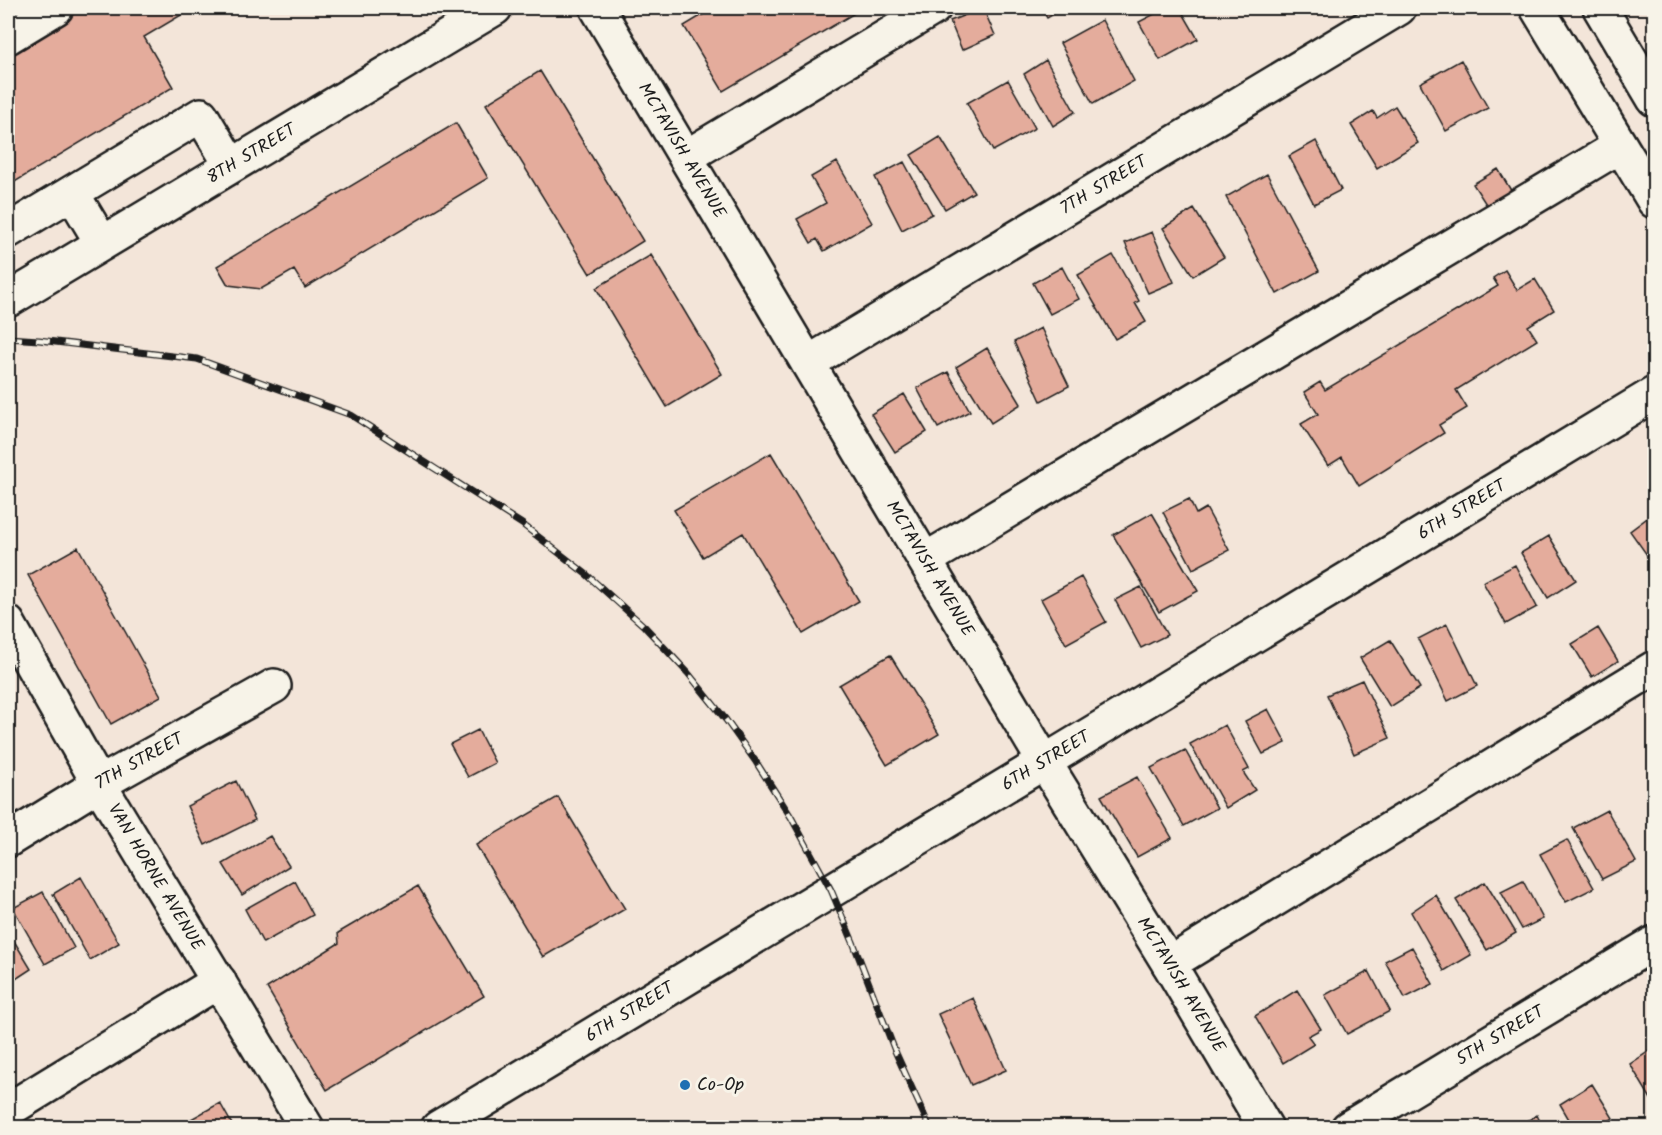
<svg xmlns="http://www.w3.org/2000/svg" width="1662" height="1135" viewBox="0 0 1662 1135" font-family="Kalam,sans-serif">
  <rect width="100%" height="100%" fill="#f3e5d9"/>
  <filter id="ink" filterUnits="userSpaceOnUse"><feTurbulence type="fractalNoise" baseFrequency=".0167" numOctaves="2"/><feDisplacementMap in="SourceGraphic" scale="12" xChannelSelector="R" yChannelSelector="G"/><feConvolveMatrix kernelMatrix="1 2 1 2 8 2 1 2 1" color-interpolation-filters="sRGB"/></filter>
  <g filter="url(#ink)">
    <path fill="#e4ac9c" stroke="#1c1c1c" stroke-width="1.5" d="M74 8H193L144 37 173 87 8 186V47Z
      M714 8H863L723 91 684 26Z
      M983 8 995 35 962 50 950 21Z
      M1041 8H1064L1047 18Z
      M1166 8H1180L1198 39 1160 60 1139 22Z
      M1102 20 1134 81 1093 104 1060 43Z
      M1046 60 1075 112 1053 126 1024 74Z
      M1461 60 1488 108 1446 131 1420 83Z
      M540 71 643 241 590 274 486 104Z
      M1008 80 1035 128 993 151 967 103Z
      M1395 106 1418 143 1377 168 1351 125 1373 111 1377 118Z
      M456 123 488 178 305 288 294 270 261 289 228 285 217 266Z
      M940 137 974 192 945 209 911 155Z
      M1316 141 1341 190 1314 204 1289 156Z
      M837 162 872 223 824 251 817 239 811 243 797 219 826 203 811 177Z
      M904 162 932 214 902 230 875 177Z
      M1498 169 1515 197 1491 212 1473 184Z
      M1267 174 1319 271 1277 294 1226 197Z
      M1194 209 1224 257 1193 276 1163 228Z
      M1152 232 1174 282 1148 293 1125 243Z
      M651 255 722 374 667 407 596 288Z
      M1113 255 1139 301 1135 303 1146 322 1115 339 1078 275Z
      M1062 267 1079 299 1050 314 1033 283Z
      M1505 270 1517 290 1535 279 1554 310 1528 326 1537 340 1456 390 1467 408 1439 425 1444 433 1359 486 1342 457 1328 466 1301 424 1318 414 1304 392 1320 382 1325 390 1498 286 1493 278Z
      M1041 328 1069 386 1041 401 1014 342Z
      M987 348 1021 404 991 423 956 367Z
      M948 372 970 411 938 428 917 388Z
      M904 394 927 432 895 452 871 414Z
      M771 453 859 601 803 634 743 533 703 557 674 510Z
      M1189 499 1196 514 1206 508 1229 550 1193 569 1163 512Z
      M1152 513 1198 591 1159 612 1113 535Z
      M1654 513V565L1630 531Z
      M1549 536 1576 580 1548 598 1521 553Z
      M78 547 161 696 111 724 28 575Z
      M1515 565 1537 607 1506 624 1483 582Z
      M1081 577 1106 622 1066 644 1041 599Z
      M1141 587 1167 635 1141 648 1115 600Z
      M1447 624 1477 686 1448 701 1418 639Z
      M1598 628 1618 661 1592 677 1572 644Z
      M1390 640 1420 688 1390 707 1360 658Z
      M890 655 939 734 887 765 839 685Z
      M1362 680 1390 738 1354 754 1327 695Z
      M1268 709 1286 743 1263 754 1245 721Z
      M1225 725 1249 769 1243 772 1255 790 1226 808 1190 744Z
      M478 730 495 763 468 777 450 744Z
      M1185 750 1217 808 1184 826 1151 768Z
      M1137 777 1172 838 1137 857 1101 796Z
      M236 781 255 820 205 845 187 806Z
      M558 797 625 909 543 957 476 845Z
      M1607 810 1636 862 1602 879 1573 828Z
      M270 836 289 866 242 895 223 864Z
      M1567 840 1594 888 1566 902 1540 854Z
      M81 877 119 943 90 960 53 894Z
      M295 881 313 915 263 943 245 909Z
      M1523 881 1543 919 1522 929 1501 892Z
      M1485 882 1516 933 1487 950 1456 900Z
      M418 886 484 996 327 1090 267 988 339 943 338 933Z
      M43 892 74 948 45 964 13 908Z
      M1436 895 1471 955 1444 971 1411 912Z
      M8 931 31 969 8 984Z
      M1412 947 1433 984 1405 998 1385 961Z
      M1369 971 1390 1011 1347 1034 1325 995Z
      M1297 990 1321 1029 1308 1036 1314 1044 1283 1063 1255 1016Z
      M973 998 1006 1070 971 1085 938 1014Z
      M1654 1048V1104L1630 1064Z
      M1592 1084 1613 1118 1598 1128H1574L1560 1104Z
      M220 1103 234 1128H196L191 1119Z
      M1537 1115 1543 1128H1515Z"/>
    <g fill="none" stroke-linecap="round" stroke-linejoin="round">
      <g stroke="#1c1c1c" stroke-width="38">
        <g id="minor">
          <path id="s1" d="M597 8 1045 763 1169 964 1266 1128"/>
          <path d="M8 37 56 8"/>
          <path d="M686 157 934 8"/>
          <path d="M72 193 102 243"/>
          <path d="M8 231 201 115 231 165"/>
          <path id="s2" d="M8 300 495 8"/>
          <path id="s3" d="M808 363 1399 8"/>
          <path d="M925 560 1620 146"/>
          <path id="s4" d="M8 623 99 784 307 1128"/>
          <path id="s5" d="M8 840 99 784 274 686"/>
          <path d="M1169 964 1654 668"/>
          <path d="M8 1110 219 981"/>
          <path id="s6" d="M438 1128 1654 394"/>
          <path id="s7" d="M1348 1128 1654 943"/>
        </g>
      </g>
      <g stroke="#1c1c1c" stroke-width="38">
        <path id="major" d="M1537 8 1654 201
          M1600 8 1654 99"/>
      </g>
      <use href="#minor" stroke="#f7f3e8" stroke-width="33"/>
      <use href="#major" stroke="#f7f3e8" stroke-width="33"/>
      <g stroke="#1c1c1c" stroke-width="7">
        <path id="rail" d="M8 338 39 340 197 359 351 415 522 524 586 574 644 626 688 673 726 720 756 762 791 817 831 890 853 942 895 1051 930 1128"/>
      </g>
      <use href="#rail" stroke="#f7f3e8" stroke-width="4.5" stroke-dasharray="14" stroke-linecap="butt"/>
    </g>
  </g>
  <circle fill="#1f6fb2" stroke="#f7f3e8" stroke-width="2" cx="685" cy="1085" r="6"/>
  <g text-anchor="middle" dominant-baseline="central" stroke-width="6" stroke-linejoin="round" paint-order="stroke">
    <g font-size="18" fill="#1c1c1c" stroke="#f7f3e8">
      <text stroke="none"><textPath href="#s1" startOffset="166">MCTAVISH AVENUE</textPath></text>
      <text stroke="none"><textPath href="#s2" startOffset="284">8TH STREET</textPath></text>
      <text stroke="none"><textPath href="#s3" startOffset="345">7TH STREET</textPath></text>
      <text stroke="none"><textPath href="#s6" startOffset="1196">6TH STREET</textPath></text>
      <text stroke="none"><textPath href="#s1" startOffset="652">MCTAVISH AVENUE</textPath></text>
      <text stroke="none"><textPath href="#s5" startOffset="153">7TH STREET</textPath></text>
      <text stroke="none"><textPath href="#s6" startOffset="710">6TH STREET</textPath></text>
      <text stroke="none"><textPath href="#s4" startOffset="294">VAN HORNE AVENUE</textPath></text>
      <text stroke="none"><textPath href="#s1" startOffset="1138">MCTAVISH AVENUE</textPath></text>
      <text stroke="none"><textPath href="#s6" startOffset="224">6TH STREET</textPath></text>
      <text stroke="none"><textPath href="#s7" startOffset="178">5TH STREET</textPath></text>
    </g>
    <g font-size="18" fill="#1c1c1c" stroke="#f7f3e8" text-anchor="start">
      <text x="697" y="1085">Co-Op</text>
    </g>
  </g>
  <rect width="1662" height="1135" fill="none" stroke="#f7f3e8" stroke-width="30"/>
  <rect x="15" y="15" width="1632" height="1105" fill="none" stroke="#1c1c1c" stroke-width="2" filter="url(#ink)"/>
</svg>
